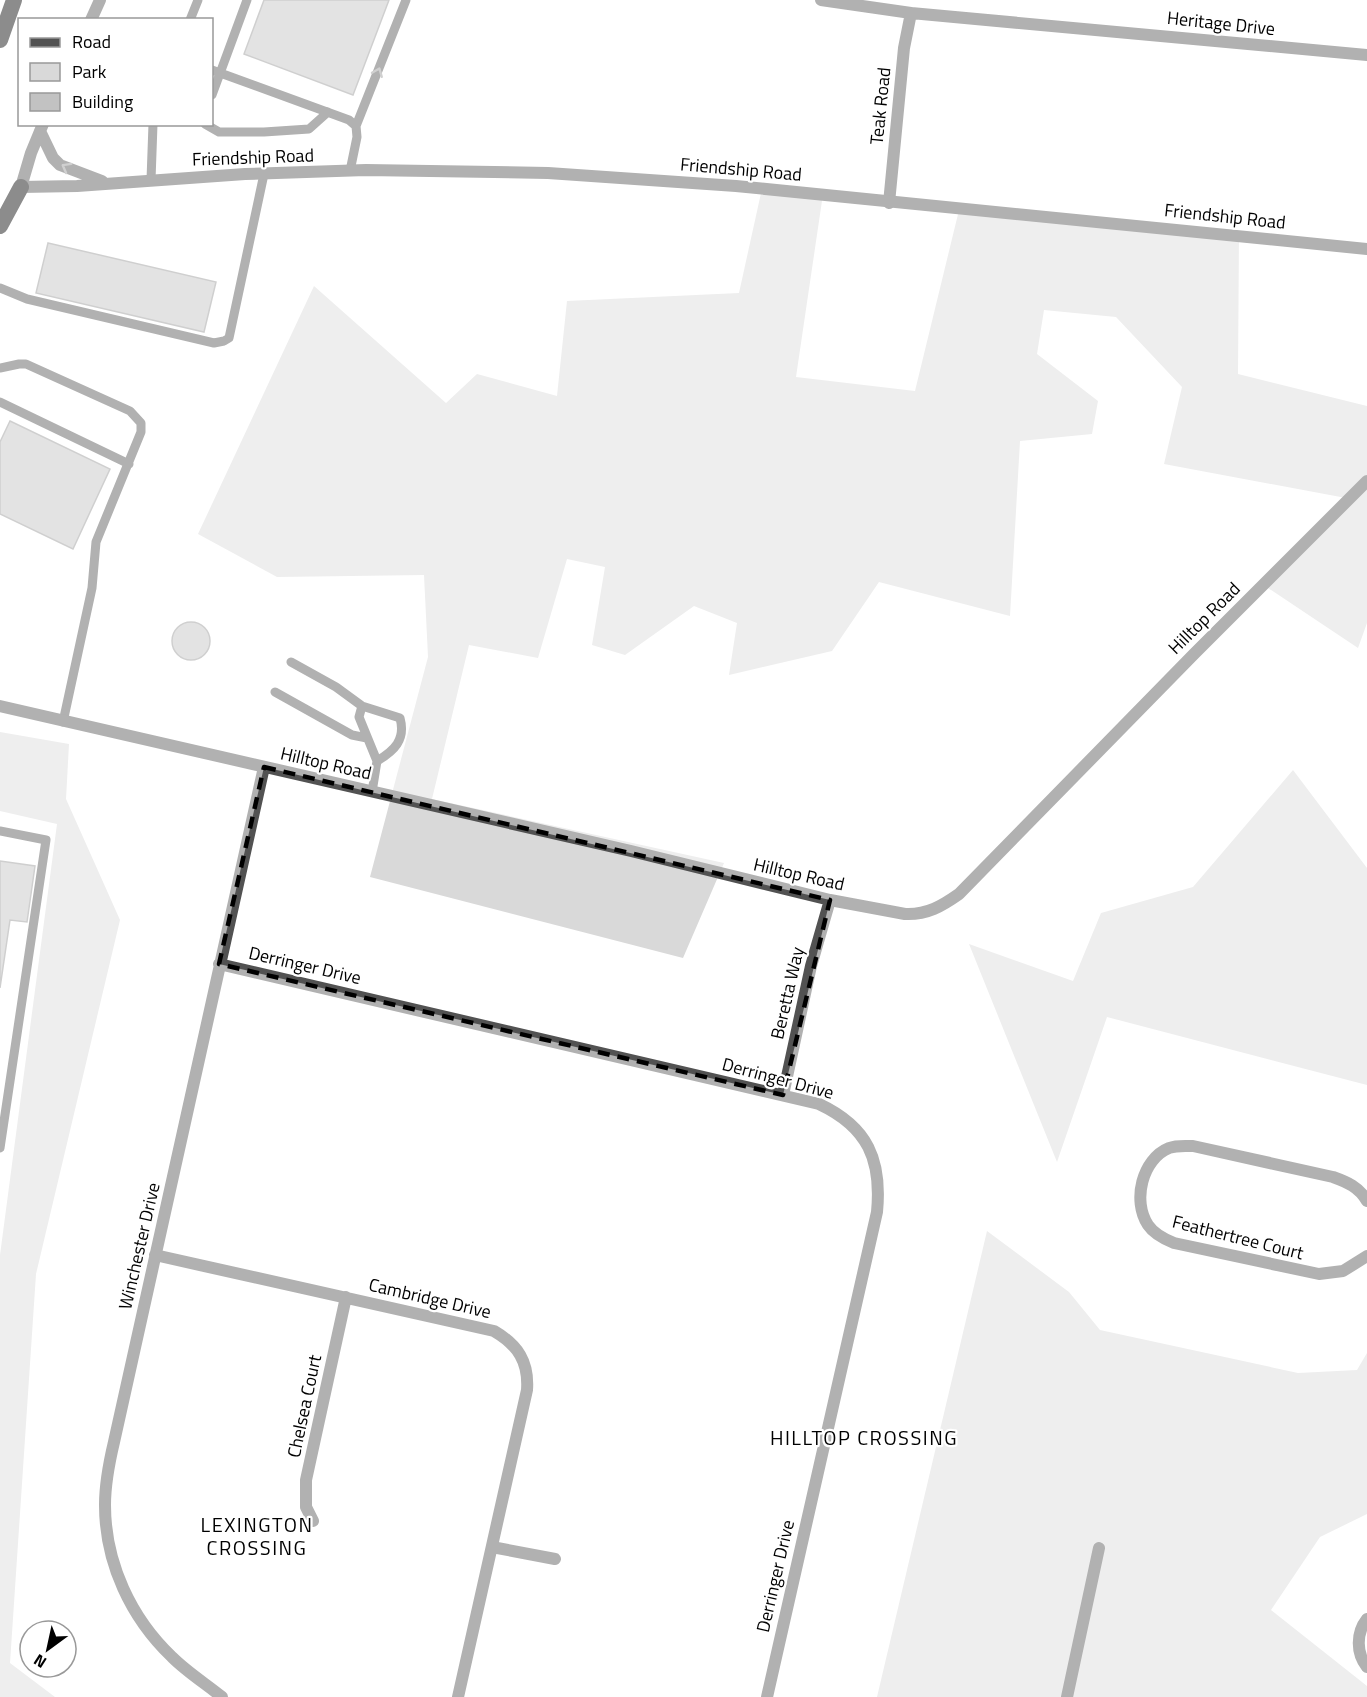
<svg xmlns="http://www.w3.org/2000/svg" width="1367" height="1697" viewBox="0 0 1367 1697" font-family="'Titillium Web',sans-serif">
  <rect width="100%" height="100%" fill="#fff"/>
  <path fill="#d9d9d9" d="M763 184 823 194 796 377 915 391 960 206 1239 233 1238 374 1367 406V623L1358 648 1262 584 1346 498 1164 464 1182 387 1116 317 1044 310 1037 354 1098 401 1092 434 1020 441 1010 616 879 582 832 651 729 675 737 623 694 606 625 655 592 645 605 567 567 559 538 658 469 645 432 799 724 863 683 958 370 877 428 657 424 575 277 577 198 534 314 286 446 403 477 374 557 396 567 301 739 293Z
    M0 732 69 744 66 799 120 920 36 1274 10 1663 55 1697H0V1255L57 824 0 811Z
    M1293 770 1367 868V1085L1107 1017 1057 1162 969 944 1073 981 1101 913 1193 887Z
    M987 1231 1069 1292 1100 1330 1298 1373 1357 1370 1367 1353V1514L1320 1537 1271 1610 1367 1686V1697H877Z"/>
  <path fill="#c2c2c2" stroke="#969696" stroke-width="1.5" d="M264 0H389L353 95 244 54Z
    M48 243 216 282 204 332 36 293Z
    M10 421 110 469 73 549 0 514V442Z
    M172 641a19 19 0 1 1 38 0a19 19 0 1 1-38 0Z
    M0 861 35 866 27 922 10 920 0 988Z"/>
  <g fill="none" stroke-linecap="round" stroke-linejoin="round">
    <path stroke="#525252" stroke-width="9" d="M190 20 198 0
      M212 70 349 120 356 126
      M212 95 247 0
      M205 124 219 132H264L309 129 328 112
      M350 171 357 137 356 126 406 0
      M151 180 153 124
      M0 288 27 299 214 343 224 341 229 338 264 174
      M0 368 19 364H26L130 411 141 423V432L96 542 92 588 63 722
      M0 402 129 464
      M291 662 336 687 362 706
      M275 692 352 735 367 738
      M372 792 377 761C394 751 406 740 400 718L362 706 359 717 377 761
      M0 831 46 840 0 1148"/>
    <path stroke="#525252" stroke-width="12" d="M821 0 911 13 1367 55
      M889 203 904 48 911 13
      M0 706 631 851 830 900 905 914C927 915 942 906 959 894L1194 654 1367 481
      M219 964 819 1104C868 1127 882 1160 877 1212L767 1697
      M783 1095 811 966 830 900
      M1367 1201C1359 1187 1347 1182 1333 1177L1193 1146C1185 1146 1177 1145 1169 1148 1142 1159 1132 1201 1148 1225 1154 1234 1164 1239 1174 1243L1319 1274 1343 1271 1367 1256
      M155 1255 494 1331C518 1345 529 1362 527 1390L458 1697
      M313 1521 306 1507V1480L346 1297
      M492 1547 555 1559
      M1367 1619C1356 1633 1356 1653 1367 1667
      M222 1697C206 1684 187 1672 172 1657 131 1618 105 1563 105 1505 105 1484 109 1463 114 1442L264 767
      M1067 1697 1099 1548"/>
    <path stroke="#525252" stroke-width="12" d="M91 20 100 0
      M43 124 31 153 21 187 77 186 245 174 366 170 548 173 736 186 1367 249
      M40 131 53 158 60 165 102 181"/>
    <path stroke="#000" stroke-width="16" d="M0 40 14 0
      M0 226 21 187"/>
  </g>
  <defs><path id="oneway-chevron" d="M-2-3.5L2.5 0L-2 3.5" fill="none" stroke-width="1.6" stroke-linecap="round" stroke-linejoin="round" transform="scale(1.5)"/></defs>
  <g stroke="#979797">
    <use href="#oneway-chevron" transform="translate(378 72) rotate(-68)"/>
    <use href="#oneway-chevron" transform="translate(66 167) rotate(-151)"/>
  </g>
  <path d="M0 0H1367V1697H0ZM264 767 830 900 783 1095 219 964Z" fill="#fff" fill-opacity=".55" fill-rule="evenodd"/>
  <path fill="none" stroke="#000" stroke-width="4.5" stroke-dasharray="12 8" stroke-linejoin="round" d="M264 767 830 900 783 1095 219 964Z"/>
  <g text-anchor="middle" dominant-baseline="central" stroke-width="4.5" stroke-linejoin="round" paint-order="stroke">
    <g font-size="18" fill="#000" stroke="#fff">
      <text transform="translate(1221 23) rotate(6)">Heritage Drive</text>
      <text transform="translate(880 106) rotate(-84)">Teak Road</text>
      <text transform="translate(253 157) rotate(-2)">Friendship Road</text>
      <text transform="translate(741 169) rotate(5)">Friendship Road</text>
      <text transform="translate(1225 216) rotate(6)">Friendship Road</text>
      <text transform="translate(1204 618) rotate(-45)">Hilltop Road</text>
      <text transform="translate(326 763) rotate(13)">Hilltop Road</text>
      <text transform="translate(799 874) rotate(13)">Hilltop Road</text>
      <text transform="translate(305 965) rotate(13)">Derringer Drive</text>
      <text transform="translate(787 993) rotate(-77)">Beretta Way</text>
      <text transform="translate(778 1078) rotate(15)">Derringer Drive</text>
      <text transform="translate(1238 1237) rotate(14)">Feathertree Court</text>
      <text transform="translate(139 1246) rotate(-77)">Winchester Drive</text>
      <text transform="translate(430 1298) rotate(13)">Cambridge Drive</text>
      <text transform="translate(304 1406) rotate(-78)">Chelsea Court</text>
      <text transform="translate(775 1576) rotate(-77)">Derringer Drive</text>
    </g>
    <g font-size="20" letter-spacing="1.5" fill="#000" stroke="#fff">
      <text x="864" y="1437">HILLTOP CROSSING</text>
      <text x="257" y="1524">LEXINGTON<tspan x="257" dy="23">CROSSING</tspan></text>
    </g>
  </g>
  <rect x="18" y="18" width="195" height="108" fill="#ffffff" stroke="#999999" stroke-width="1.5"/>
  <rect x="30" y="38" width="30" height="9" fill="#525252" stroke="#999999" stroke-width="1.5"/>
  <text x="72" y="48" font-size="18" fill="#000000">Road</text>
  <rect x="30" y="63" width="30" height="18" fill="#d9d9d9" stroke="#999999" stroke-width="1.5"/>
  <text x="72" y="78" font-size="18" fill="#000000">Park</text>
  <rect x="30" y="93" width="30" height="18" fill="#c2c2c2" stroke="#999999" stroke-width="1.5"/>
  <text x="72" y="108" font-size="18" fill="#000000">Building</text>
  <g transform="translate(48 1649) rotate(213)"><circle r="28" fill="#ffffff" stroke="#999999" stroke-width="1.5"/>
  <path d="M0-4.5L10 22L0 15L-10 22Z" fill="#000000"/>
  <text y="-9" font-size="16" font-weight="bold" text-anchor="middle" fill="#000000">N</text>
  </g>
</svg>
